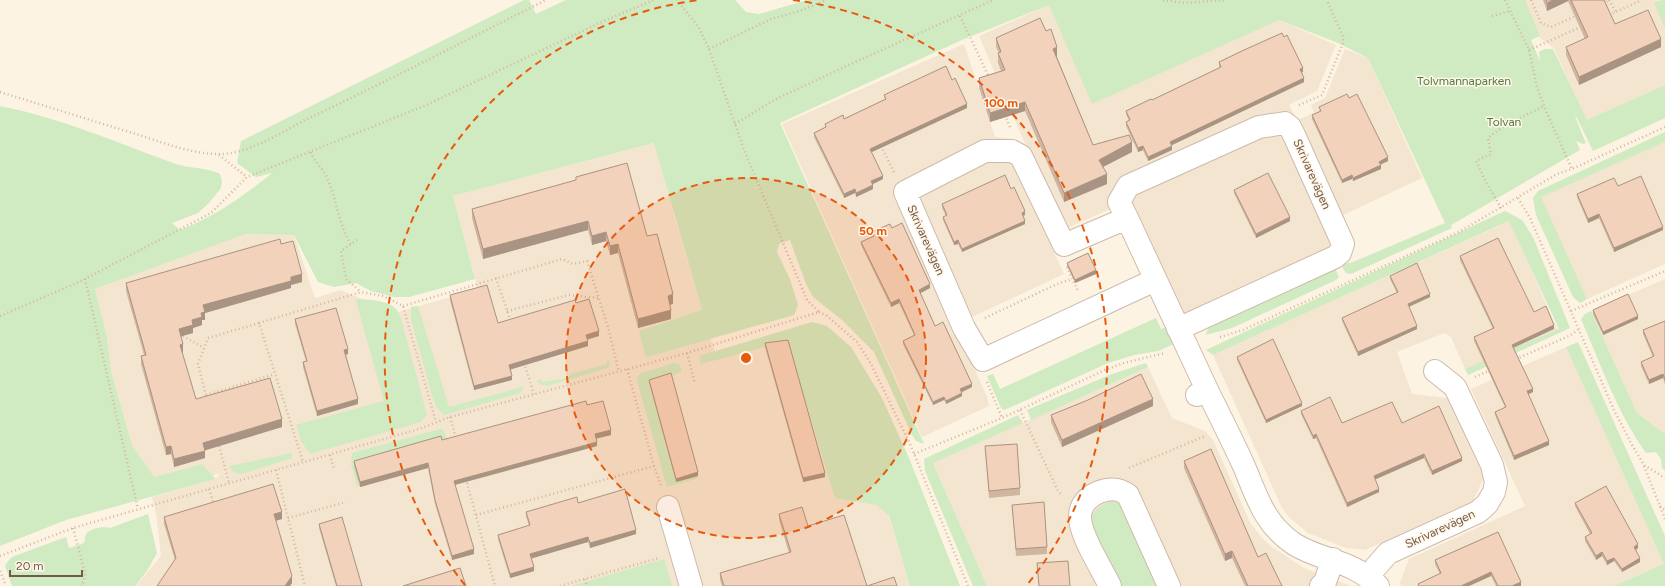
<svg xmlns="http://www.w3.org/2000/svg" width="1665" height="586" viewBox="0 0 1665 586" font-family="Figtree,sans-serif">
  <rect width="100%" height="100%" fill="#fcf3e3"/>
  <path fill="#f4e5d1" d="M1522 0H1658L1665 18V85L1586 121 1554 48 1541 39Z
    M1049 5 1093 103 1279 20 1336 45 1317 91 1289 105 1297 120 1314 113 1311 105 1325 98 1345 49 1368 58 1422 178 1324 224 1335 249 1183 315 1131 200 1047 237 1064 274 955 325 987 397 989 406 922 437 782 124 964 44 995 137 1013 139 1026 146 979 36Z
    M1665 142V264L1587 299 1540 197Z
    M655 143 676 222 716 357 763 345 788 344 886 506 910 586H136L161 556 156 513 152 497 216 479 220 473 211 476 202 464 154 477 132 445 111 371 107 337 95 289 246 234 294 235 315 298 341 290 395 313 478 289 453 196Z
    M1510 221 1558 331 1465 369 1451 337 1444 333 1397 352 1412 394 1448 398 1484 477 1473 501 1365 550 1346 548 1308 533 1290 518 1282 508 1213 355Z
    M1665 279V434L1637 413 1591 311Z
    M1566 347 1664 564 1614 586H1401L1400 583 1409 559 1525 506 1471 389Z
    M1148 367 1172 418 1205 431 1213 440 1251 524 1263 539 1272 547 1304 568 1351 586H987L933 463Z"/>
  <path fill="#d0eac1" d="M524 0H529L536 14 566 0H735L746 12 759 14 807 0H1525L1540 36 1531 40 1540 61 1539 52 1545 49H1553L1587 120 1665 85V118L1593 151 1575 114 1577 122 1586 143 1583 144 1576 141 1580 150 1451 225 1452 228 1351 274 1346 273 1341 265 1353 262 1445 223 1368 58 1338 43 1279 20 1092 104 1049 5 962 40 780 123 924 444 916 441 912 435 874 352 842 320 813 297 806 284 790 240 779 244 777 252 790 279 798 305 794 315 647 357 645 355 639 331 702 310 654 143 453 196 475 279 409 297H394L371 291 356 283 334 287 318 282 294 235 246 234 95 289 107 337 111 371 132 445 154 477 202 464 216 479 66 520 0 546V106C61 118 118 143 176 164 191 169 206 167 220 174L222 181 221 188 209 203 198 213 172 223 180 230C214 217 244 196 272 173L256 177 237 163 241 141Z
    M1661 0H1665V28L1654 3Z
    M1665 132V142L1541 197 1587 299 1580 303 1573 297 1536 215 1533 198 1538 191Z
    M1505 211 1522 220 1533 237 1570 328 1468 375 1465 369 1559 329 1509 221 1213 355 1206 350Z
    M1335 268 1339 277 1336 280 1232 328 1206 335 1209 325Z
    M358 299C370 300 389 300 397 310 399 313 401 319 402 322L427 415 421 422 310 454 301 441 296 425 384 401 356 301Z
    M418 306 449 407 525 386 520 393 444 415 437 408 432 396 411 319V307Z
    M1591 311 1637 413 1665 434V471L1662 468 1661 459 1656 452 1646 453C1617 412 1601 365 1581 319L1585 314Z
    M1156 318 1161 329 1167 327 1174 344 1158 351 1134 355 1108 363 1018 404 1004 410 1001 408 987 376 993 374 1000 389Z
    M812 322 827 326 851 347 882 398 909 458 960 586H910L889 515 876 505 835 498 788 344 765 347 701 364 699 356Z
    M1578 342 1665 536V586H1614L1664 564 1566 347Z
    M607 360H609L610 363 608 368 547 386 539 384 537 381 540 379 542 382 568 378 570 374 607 364Z
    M674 363 679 364 682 372 649 384 676 482 698 476 696 479 667 487 637 381 638 376 642 373Z
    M1146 363 1148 367 1031 420 1027 410 1112 374Z
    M1018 415 1023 423 933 463 987 586H973L925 471 924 459Z
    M440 429 443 430 445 434 456 459 441 440 354 464 360 486H357L351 464 352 453Z
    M292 453V458L289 459 242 474C236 474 232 472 229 466Z
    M1110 501 1119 503 1125 508 1159 586H1118L1090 522C1092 511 1100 506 1110 501Z
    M148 514 157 553 147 571 135 586H12L5 566 8 561 12 557 66 537 69 548 84 543C85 540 85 537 86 534 91 528 104 526 110 528Z
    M664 559 672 586H571Z"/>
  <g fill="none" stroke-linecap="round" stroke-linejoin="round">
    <g stroke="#cebbaa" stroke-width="24">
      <path id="minor" d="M1127 218 1119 202 1128 186 1259 127 1285 123 1290 127 1294 135 1343 244 1340 253 1335 257 1178 329
        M1155 280 983 360 964 328 905 192 985 151H1012L1021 156 1064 245 1127 218 1208 392
        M1197 395 1208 392C1220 416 1232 440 1243 464 1257 496 1263 523 1294 544 1323 562 1351 559 1378 586
        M668 507 691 586
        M1368 576 1388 553 1478 512 1487 504 1494 492 1496 482 1492 465 1455 387 1435 371
        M1110 586C1104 574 1097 562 1091 550 1080 528 1070 505 1099 492 1110 488 1119 488 1128 495L1169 586
        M1321 586 1325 582 1333 559"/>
    </g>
    <path stroke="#d6b69e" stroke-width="2.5" stroke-dasharray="1 3" stroke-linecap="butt" d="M1163 0 1184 3 1226 0
      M1505 0 1529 50 1537 87 1546 111 1572 169
      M1531 0 1541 23 1551 27 1578 15
      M1609 0 1616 12
      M1603 4 1609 0
      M1609 15 1642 0
      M960 16 989 77
      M1492 16 1510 11
      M709 49 771 19 800 11 826 0
      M1529 50 1583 26
      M0 92C45 106 90 120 136 134 162 142 191 154 218 154 247 155 282 132 307 119 388 81 466 40 546 0
      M1299 105 1322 95 1343 43V37L1327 0
      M1005 115 1010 127
      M735 124 776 99 853 63 993 0
      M881 146 894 172
      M311 152C314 162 323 168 327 178 337 200 338 223 351 245
      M219 155 247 177
      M1518 198 1530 218 1614 410 1631 443 1644 465 1665 478
      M1501 208 1485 180 1476 161 1491 154 1488 138 1504 126 1544 106
      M357 240 341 251 346 279 361 292
      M1067 267 1078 291
      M496 278 511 322
      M85 279 138 509
      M403 306 562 259 573 264 587 261 608 327 619 372
      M507 311 569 295 598 298
      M1571 311 1665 271
      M819 312 827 316 857 342 871 364 910 444 968 586
      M0 316 79 282 211 213 247 177 424 106 606 20 654 0
      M985 318 1057 284 1072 279
      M259 323 361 292 383 296 403 306 436 422
      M183 336 204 348
      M1220 337 1243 330 1459 232 1557 174 1572 169 1665 127
      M687 353 695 384
      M1516 359 1569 336 1578 330
      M524 363 534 394
      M627 369 654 466 661 486
      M1475 377 1491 370
      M987 382 1002 418
      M206 395 275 374
      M207 399 198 364 208 338 259 323 303 462
      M1020 410 1058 491 1062 495
      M450 417 456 439
      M218 442 229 483
      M914 454 1002 418 1105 370 1124 363 1165 353
      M330 455 334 469
      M1644 466 1665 519
      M1129 468 1205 436
      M276 470 305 586
      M466 479 495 586
      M209 489 214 504
      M1660 506 1665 510
      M476 515 654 466
      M288 518 346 502
      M73 528 85 573 84 581 81 586
      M0 556 73 528 419 429 450 417 687 353 819 312 807 300 744 150 709 49 699 28 677 0
      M0 571 6 586
      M585 579 587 586
      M560 586 659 558"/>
    <use href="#minor" stroke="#fff" stroke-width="22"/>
  </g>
  <path fill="#d0b5a0" d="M1543 0H1604L1615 24 1661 47 1579 85 1566 55V47L1585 39 1568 1 1547 11Z
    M1046 31 1057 56V57L1093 145 1132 152 1103 167 1107 184 1064 202 1025 111 990 122 979 88V78L1001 71 998 63V53H999L996 47V38Z
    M1219 62 1303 72H1301L1304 82 1172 145V150L1148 161 1143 150 1138 152 1126 126V122L1129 121 1126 114V111L1152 100 1220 68 1219 66Z
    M952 80 967 108 871 152 883 179 873 184V189L856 197 855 193 844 198 814 137V133L825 127V124L844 119 885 99 884 95Z
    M1349 98 1388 161 1380 165 1381 169 1353 181 1352 179 1342 183 1312 119V115L1320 112 1319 107Z
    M576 177 647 236 673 304 670 305 671 319 638 328 618 253 610 255 606 241 592 245 588 230 483 259 472 218V209L576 181Z
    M1618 186 1663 230 1614 252 1599 218 1588 223 1577 197V194Z
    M1011 189 1025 215 1023 216 1025 224 962 252 958 244 954 245 943 220V217L946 216 942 208V204Z
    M1234 190 1290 221 1256 238 1234 193Z
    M872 232 930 288 920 293 935 326 972 387 962 392V396L946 404 944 400 933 405 903 344V341L914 335 899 303 891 307 861 245V242L872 236Z
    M281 244 302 282 291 285V288L205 313V320H202V325L193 328V333L181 336 183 352H182L196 399 282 427 205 450V458L174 467 171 454 166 455 141 364V356L144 355 126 291V283Z
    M1460 256 1534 312 1554 329 1514 348 1533 392 1528 394 1549 445 1514 460 1495 415V412L1505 407 1474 341V337L1493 329 1460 260Z
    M1067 263 1096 274 1075 283 1067 266Z
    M1390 276 1430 297 1409 307 1417 329 1358 356 1342 321V318L1397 293 1390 279Z
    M450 295 498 323 576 303 599 336 587 339 588 346 511 369 512 380 474 390 450 300Z
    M1593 310 1638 319 1603 335 1593 314Z
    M295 319 348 354 346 355 358 404 317 416 303 367V362L306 361 295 324Z
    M1665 321V384L1663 378 1649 384 1641 366V362L1653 357 1643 334V330Z
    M765 343 825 477 803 482 765 347Z
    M1237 357 1302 406 1266 423 1237 360Z
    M649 380 698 476 676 482 649 383Z
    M587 405 611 435 596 438 597 446 455 485 474 554 452 560 435 504 428 468 360 487 354 466V461L442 440Z
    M1153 406 1062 447 1051 422V415Z
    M1301 411 1342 423H1402L1462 461 1432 475 1424 458 1375 479 1379 492 1347 507 1316 438 1313 439 1301 414Z
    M985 446 1020 488V495L989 498Z
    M1184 461 1258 557 1282 586H1245L1232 558 1225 561 1184 468Z
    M578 503 636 534 590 548 588 542 531 558 534 571 510 578 498 539V535L529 526 526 516V512Z
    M1575 503 1638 548 1636 550 1640 562 1622 572 1614 561 1607 565 1602 556 1596 560 1585 541V537L1590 534 1575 506Z
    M1012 505 1047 547V554L1016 556Z
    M779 514 808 526 867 586H722L720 579V573L789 553 779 520Z
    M164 517 282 519 276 521 292 583 290 586H157L175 560 164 524Z
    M319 524 362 586H336L319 528Z
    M1498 532 1521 586H1496L1491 576 1469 586H1418V584L1440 574 1435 564V560Z"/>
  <path fill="#a99382" d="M1553 0H1568V1L1547 11V3Z
    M1661 39V47L1579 85V77Z
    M1057 47V56L1053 58V49Z
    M1303 68V72L1300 73V69Z
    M1304 78V82L1170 146V142Z
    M1025 102V111L990 122V113Z
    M967 104V108L870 153V149Z
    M1132 142V152L1099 169V160Z
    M1143 146V150L1138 152V148Z
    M1172 146V150L1148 161V157Z
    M1388 157V161L1379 165V162Z
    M1381 165V169L1353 181V178Z
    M1107 174V184L1064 202V193Z
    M1352 175V179L1342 183V180Z
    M883 176V179L871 185V181Z
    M873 185V189L856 197V193Z
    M855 189V193L844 198V194Z
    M1025 211V215L1022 216V213Z
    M1599 214V218L1588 223V219Z
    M1290 217V221L1256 238V234Z
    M588 221V230L483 259V249Z
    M1025 221V224L962 252V249Z
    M1663 227V230L1614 252V248Z
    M606 232V241L592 245V236Z
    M958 240V244L954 245V242Z
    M618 244V253L610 255V246Z
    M1096 270V274L1075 283V280Z
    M302 274V282L291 285V288L205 313V320H202V325L193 328V333L179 337V329L201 313 203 305Z
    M930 284V288L919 294V290Z
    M673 294V304L668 305V296Z
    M1430 294V297L1408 307V304Z
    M899 299V303L891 307V303Z
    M671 310V319L638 328V319Z
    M1638 316V319L1603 335V332Z
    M1554 325V329L1512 348V345Z
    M1417 326V329L1358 356V352Z
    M599 331V336L586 340V335Z
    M588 341V346L509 370V365Z
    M183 344V352L180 353V345Z
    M348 349V354L344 355V350Z
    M1663 374V378L1649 384V380Z
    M512 376V380L474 390V386Z
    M972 384V387L960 393V389Z
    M1533 389V392L1527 395V391Z
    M962 393V396L946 404V401Z
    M944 397V400L933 405V402Z
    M358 399V404L317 416V411Z
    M1153 399V406L1062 447V440Z
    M1302 403V406L1266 423V420Z
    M282 419V427L203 451V443Z
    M611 430V435L595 439V434Z
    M1316 434V438L1313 439V436Z
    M1549 441V445L1514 460V456Z
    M597 442V446L454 485V481Z
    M171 446V454L166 455V447Z
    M205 451V458L174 467V459Z
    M1424 454V458L1374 480V476Z
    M1462 458V461L1432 475V471Z
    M428 463V468L360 487V482Z
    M698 472V476L676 482V479Z
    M825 473V477L803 482V478Z
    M1379 489V492L1347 507V503Z
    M282 512V519L274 521V514Z
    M636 530V534L590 548V543Z
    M588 537V542L530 559V554Z
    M1638 544V548L1634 551V547Z
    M474 549V554L452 560V556Z
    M1232 551V558L1225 561V554Z
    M1602 552V556L1596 560V556Z
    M1614 558V561L1607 565V561Z
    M1640 558V562L1622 572V569Z
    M534 567V571L510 578V574Z
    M1491 572V576L1469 586H1461Z
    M292 576V583L290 586H285Z
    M1521 582V586H1512Z"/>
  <path fill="#f2d2ba" stroke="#a99382" d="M1546 0H1553L1547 3Z
    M1571 0H1604L1615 24 1648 10 1661 39 1579 77 1566 47 1588 37Z
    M1040 18 1046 31 1051 29 1057 47 1053 49 1093 145 1129 135 1132 142 1099 160 1107 174 1064 193 1025 102 990 113 979 78 1005 70 998 53 1001 52 996 38Z
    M1282 33 1284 37 1287 35 1303 68 1300 69 1304 78 1170 142 1172 146 1148 157 1143 146 1138 148 1126 122 1130 120 1126 111 1151 99 1152 100 1221 67 1219 62 1244 50Z
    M946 66 952 80 955 78 967 104 870 149 883 176 871 181 873 185 856 193 855 189 844 194 814 133 826 127 825 124 843 115 844 119 886 99 884 95Z
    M1347 94 1349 98 1357 94 1388 157 1379 162 1381 165 1353 178 1352 175 1342 180 1312 115 1321 111 1319 107Z
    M627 163 647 236 657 234 673 294 668 296 671 310 638 319 618 244 610 246 606 232 592 236 588 221 483 249 472 209 576 180V177Z
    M1268 173 1290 217 1256 234 1234 190Z
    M1005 175 1011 189 1014 187 1025 211 1022 213 1025 221 962 249 958 240 954 242 943 217 947 215 942 204Z
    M1641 176 1663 227 1614 248 1599 214 1588 219 1577 194 1614 178 1618 186Z
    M902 223 930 284 919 290 935 326 943 322 972 384 960 389 962 393 946 401 944 397 933 402 903 341 915 335 899 299 891 303 861 242 874 236 872 232 890 224 892 228Z
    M1498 238 1534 312 1546 306 1554 325 1512 345 1533 389 1527 391 1549 441 1514 456 1495 412 1506 407 1474 337 1494 328 1460 256Z
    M280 239 281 244 293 241 302 274 291 277V281L203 305 205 312 201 313 202 317 192 320 193 325 179 329 183 344 180 345 196 399 270 378 282 419 203 443 205 451 174 459 171 446 166 447 141 356 146 355 126 283Z
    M1088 253 1096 270 1075 280 1067 263Z
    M1417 263 1430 294 1408 304 1417 326 1358 352 1342 318 1398 292 1390 276Z
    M487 285 498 323 575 300 576 303 589 299 599 331 586 335 588 341 509 365 512 376 474 386 450 295Z
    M1628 294 1638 316 1603 332 1593 310Z
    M336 308 348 349 344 350 358 399 317 411 303 362 307 361 295 319Z
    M1665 321V380L1663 374 1649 380 1641 362 1654 356 1643 330Z
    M1273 339 1302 403 1266 420 1237 357Z
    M788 340 825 473 803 478 765 343Z
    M671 373 698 472 676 479 649 380Z
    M1141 374 1153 399 1062 440 1051 415 1088 400Z
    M1330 397 1342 423 1392 402 1402 423 1439 406 1462 458 1432 471 1424 454 1374 476 1379 489 1347 503 1316 434 1313 436 1301 411Z
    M586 401 587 405 603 401 611 430 595 434 597 442 454 481 474 549 452 556 435 500 428 463 360 482 354 461 441 436 442 440Z
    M1017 444 1020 488 989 491 985 446Z
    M1211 449 1258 557 1266 553 1282 586H1248L1232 551 1225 554 1184 461Z
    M273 484 282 512 274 514 292 576 285 586H157L176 558 164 517Z
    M1606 486 1638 544 1634 547 1640 558 1622 569 1614 558 1607 561 1602 552 1596 556 1585 537 1592 533 1575 503Z
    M625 489 636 530 590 543 588 537 530 554 534 567 510 574 498 535 530 525 526 512 577 497 578 503Z
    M1044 502 1047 547 1016 549 1012 505Z
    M802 507 808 526 844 515 867 586H724L720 573 791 552 779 514Z
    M342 517 362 586H337L319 524Z
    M1498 532 1521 582 1512 586H1498L1491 572 1461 586H1419L1418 584 1441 573 1435 560Z
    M1068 561 1070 586H1039L1037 563Z
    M460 568 466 586H403Z
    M894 577 897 586H867Z"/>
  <circle cx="746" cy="358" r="180" fill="#e8590c" fill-opacity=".12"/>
  <g fill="none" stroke="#e8590c" stroke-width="2" stroke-dasharray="7 5">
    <circle cx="746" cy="358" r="180"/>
    <path d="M465 585A361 361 0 0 1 699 0M793 0A361 361 0 0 1 1027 585"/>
  </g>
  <g text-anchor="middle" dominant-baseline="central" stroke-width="3" stroke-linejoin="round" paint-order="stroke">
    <g font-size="12" fill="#507a41" stroke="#fff7e9">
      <text x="1464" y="81">Tolvmannaparken</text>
      <text x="1504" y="122">Tolvan</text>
    </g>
    <g font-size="12" fill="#745a49" stroke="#fff7e9">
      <text transform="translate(1312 174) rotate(66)">Skrivarevägen</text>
      <text transform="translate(926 240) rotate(66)">Skrivarevägen</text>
      <text transform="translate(1440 529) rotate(-25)">Skrivarevägen</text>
    </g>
  </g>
  <circle cx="746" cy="358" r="6" fill="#e8590c" stroke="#fff7e9" stroke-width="2"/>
  <g font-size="12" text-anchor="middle" font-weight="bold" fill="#e8590c" stroke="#fff7e9" stroke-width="3" stroke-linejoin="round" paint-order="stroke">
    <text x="1001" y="107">100 m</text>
    <text x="873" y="235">50 m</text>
  </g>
  <path d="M10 570v6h72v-6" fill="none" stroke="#745a49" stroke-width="2"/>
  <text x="16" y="570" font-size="12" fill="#745a49" stroke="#fff7e9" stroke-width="3" paint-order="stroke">20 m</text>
</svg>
